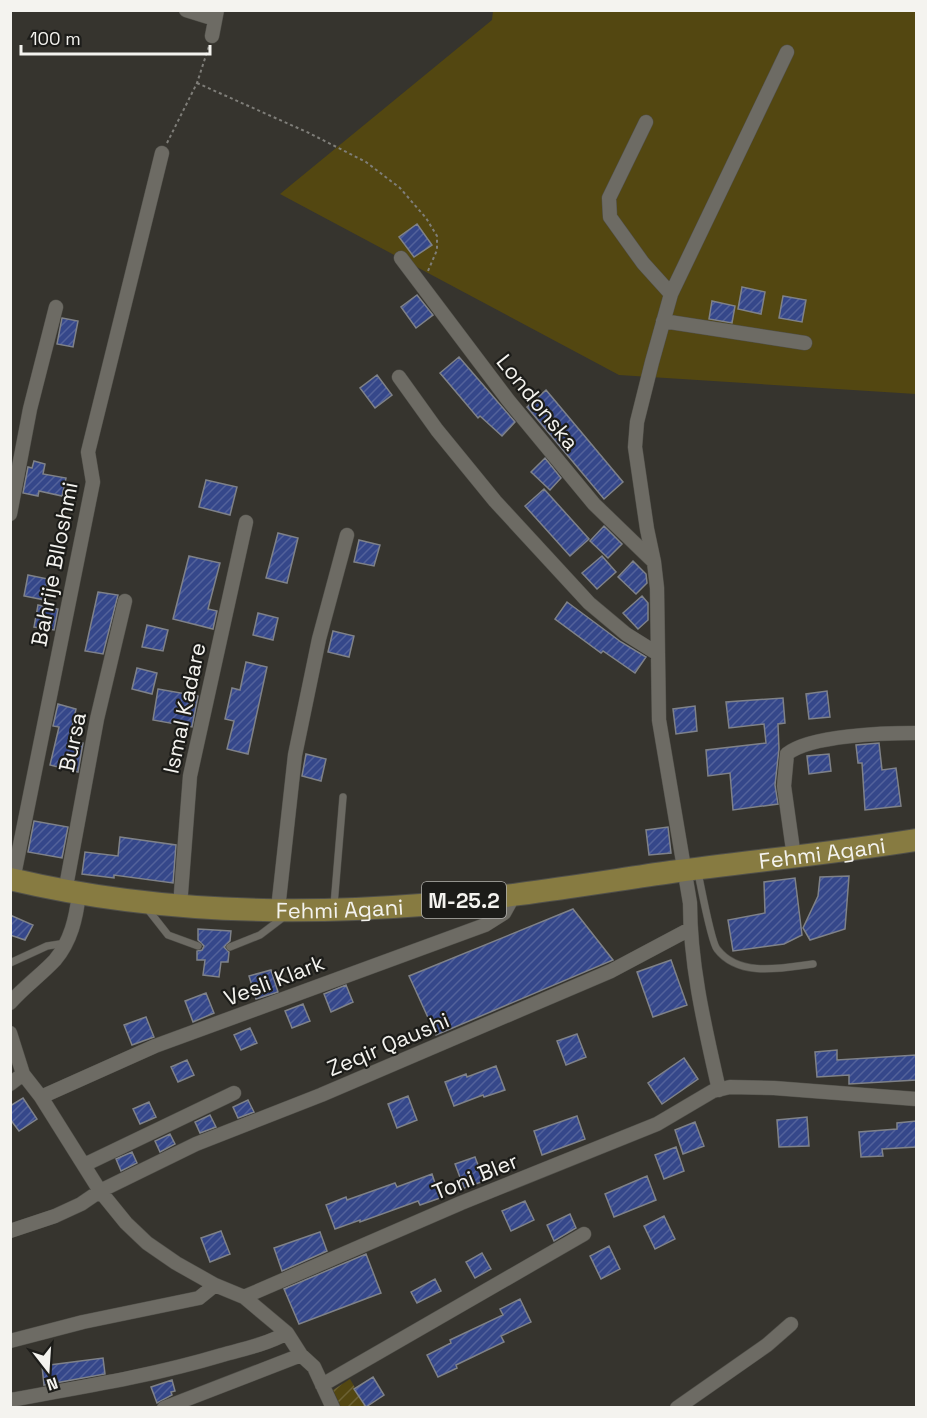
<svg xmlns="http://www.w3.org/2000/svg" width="927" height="1418" viewBox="0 0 927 1418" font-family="'Space Grotesk',sans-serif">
  <defs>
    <pattern id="garden-furrows" width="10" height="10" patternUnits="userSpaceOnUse" patternTransform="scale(1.5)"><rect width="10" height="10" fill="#534711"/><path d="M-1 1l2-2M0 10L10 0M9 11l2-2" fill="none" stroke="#6c6234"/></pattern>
    <pattern id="building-hatch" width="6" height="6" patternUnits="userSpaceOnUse" patternTransform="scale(1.5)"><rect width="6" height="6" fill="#35478a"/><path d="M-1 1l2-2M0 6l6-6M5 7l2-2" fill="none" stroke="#53629b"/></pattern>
  </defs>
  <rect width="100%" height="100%" fill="#36342e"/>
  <path fill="#534711" d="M493 11H916V394L619 375 280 194 492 20Z"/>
  <path fill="url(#garden-furrows)" d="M350 1379 366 1407H341L333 1390Z"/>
  <path fill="url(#building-hatch)" stroke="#7f8289" stroke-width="1.5" d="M417 224 432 245 414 257 399 237Z
    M742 287 765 292 761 314 738 309Z
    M417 295 433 315 416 328 401 307Z
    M783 296 806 300 802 322 779 318Z
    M712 301 735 306 732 323 709 319Z
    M62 318 78 321 73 347 57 344Z
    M459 357 515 422 502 436 480 416 478 418 440 373Z
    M377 375 392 395 375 408 360 388Z
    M546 390 623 482 604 499 527 407Z
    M545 458 561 478 550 490 531 472Z
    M34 461 45 464 43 474 66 478 62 496 39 491 38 496 23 493 28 467 32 468Z
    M206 480 237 487 230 515 199 507Z
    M544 489 589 539 570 556 525 506Z
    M604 526 622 544 608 558 590 541Z
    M278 533 298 538 287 583 266 578Z
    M359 540 380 545 374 566 354 562Z
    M189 556 220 563 208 609 217 611 213 629 173 619Z
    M602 556 616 572 597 589 582 573Z
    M633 561 646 574 647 583 636 594 618 577Z
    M28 575 48 579 45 600 24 596Z
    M98 592 118 595 103 654 85 651Z
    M642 596 648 603V620L638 629 623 613Z
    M567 602 621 642 646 657 635 673 603 651 601 653 555 619Z
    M38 605 58 609 54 630 34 627Z
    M258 613 278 618 273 640 253 635Z
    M147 625 168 630 163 651 142 647Z
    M333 631 354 636 349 657 328 652Z
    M246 662 267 667 248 754 227 749 234 721 225 719 232 688 240 690Z
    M137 668 157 673 152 694 132 689Z
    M158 689 198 696 192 727 153 720Z
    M827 691 830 717 809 719 806 694Z
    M783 698 785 723 778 724 779 749 775 785 778 804 733 810 730 773 708 776 706 750 766 743 764 724 729 728 726 702Z
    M58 704 76 709 69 740 83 743 78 772 50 765 59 727 53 726Z
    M695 706 697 731 676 734 673 709Z
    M879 743 882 770 896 768 901 806 865 810 862 763H858L856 745Z
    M306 754 326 759 321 781 302 776Z
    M829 754 831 771 809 774 807 756Z
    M34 821 68 827 62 858 28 852Z
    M668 827 671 853 649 855 646 830Z
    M120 837 176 845 173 883 114 875V878L82 874 85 852 118 856Z
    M849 876 845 929 810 940 803 928 818 896 820 877Z
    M795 878 802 935 784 944 733 951 728 920 765 913 764 882Z
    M573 909 613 960 436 1035 409 976Z
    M10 915 33 925 25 940 10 935Z
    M198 929 231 931 230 941 224 947 229 952 228 962H221L219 977 203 975 205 960H197V951L202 950 204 946 198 940Z
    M671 960 687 1005 653 1017 637 972Z
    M271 970 278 992 256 999 249 976Z
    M346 985 353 1002 331 1012 324 994Z
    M206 993 214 1013 193 1022 185 1001Z
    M303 1004 310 1021 292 1028 285 1011Z
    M146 1017 154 1037 132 1045 124 1025Z
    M250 1028 257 1043 241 1050 234 1035Z
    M577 1034 586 1057 566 1065 557 1041Z
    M837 1050V1060L916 1055V1080L849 1084V1075L817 1077 815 1052Z
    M684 1058 698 1079 662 1104 648 1083Z
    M187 1060 194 1075 178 1082 171 1067Z
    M496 1066 505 1090 484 1097 483 1095 454 1106 445 1082 466 1074 467 1077Z
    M408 1096 417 1120 397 1128 388 1104Z
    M23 1098 37 1119 19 1131 10 1119V1106Z
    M248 1100 254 1112 238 1118 233 1107Z
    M149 1102 156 1117 140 1124 133 1109Z
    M210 1115 216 1127 200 1133 195 1122Z
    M577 1116 585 1139 542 1155 534 1131Z
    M807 1117 809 1146 779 1147 777 1120Z
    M916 1121V1147L882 1149 883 1156 861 1157 859 1132 897 1129V1123Z
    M695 1122 704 1146 683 1154 675 1130Z
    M170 1134 175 1144 160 1152 155 1141Z
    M676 1147 684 1171 664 1179 655 1155Z
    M132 1152 137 1163 121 1171 116 1159Z
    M475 1157 484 1181 464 1188 455 1164Z
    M432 1174 440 1198 420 1205 418 1201 360 1222V1220L335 1229 326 1205 346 1197 347 1200 395 1183 397 1187Z
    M647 1176 656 1200 614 1217 605 1194Z
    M525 1201 534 1220 511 1231 502 1211Z
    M570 1214 576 1228 554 1241 547 1225Z
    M664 1216 675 1239 655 1249 644 1226Z
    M221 1231 230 1254 210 1262 201 1238Z
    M320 1232 327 1251 282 1271 274 1248Z
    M609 1246 620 1269 601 1279 590 1256Z
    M482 1253 491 1269 475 1278 466 1262Z
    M366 1254 381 1293 299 1324 284 1289Z
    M435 1279 441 1291 417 1303 411 1292Z
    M520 1299 531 1322 501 1336 504 1342 456 1365 457 1368 438 1377 427 1355 451 1343 450 1340 503 1315 500 1309Z
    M103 1358 105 1374 44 1385 42 1366Z
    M373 1377 384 1395 366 1407 354 1389Z
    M172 1380 175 1391 171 1392 172 1395 157 1403 151 1387Z"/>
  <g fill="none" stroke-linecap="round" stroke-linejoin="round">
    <g stroke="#51504a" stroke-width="8">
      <path id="lane" d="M698 873C701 886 711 942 717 949 739 978 783 968 813 964
        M334 905 343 797
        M146 907 168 935 198 946
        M230 947 260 935 285 916
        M10 963 47 946 66 943"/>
    </g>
    <g stroke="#51504a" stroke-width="15">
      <path id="street" d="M186 10 215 19
        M212 36 217 10
        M646 122 609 198 610 217 643 263 671 294
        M401 258 508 400 594 504 654 562 657 588 659 720 690 903C690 966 705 1028 719 1090
        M663 321 805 343
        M399 377 437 430 495 501 589 603 626 634 658 654
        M10 514 30 409 56 307
        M654 562 647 529 635 447 637 422 652 362 671 294 787 52
        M794 857 784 786 787 754C810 735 886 733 916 733
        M13 880 93 482 88 452 162 153
        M65 892 97 719 125 601
        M180 906 190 776 246 522
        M278 909 295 755 319 639 347 535
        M10 1003C24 987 41 975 55 960 71 941 76 918 79 894
        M10 1033 23 1074 41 1097 100 1191 126 1223 147 1243 176 1263 215 1285 244 1297 287 1333 301 1355 314 1367 333 1408
        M10 1084 23 1074
        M41 1097 155 1046 485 925 504 913 514 895
        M84 1165 234 1093
        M10 1231 55 1216 81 1204 100 1191 196 1144 321 1095 611 971 690 929
        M244 1297 461 1203 657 1124 713 1091 730 1087 774 1088 916 1099
        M10 1341 83 1322 199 1298 215 1285
        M322 1385 584 1234
        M10 1400C82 1387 152 1376 222 1355 244 1349 267 1344 287 1333
        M164 1408 301 1355
        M677 1408 767 1345 791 1324"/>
    </g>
    <g stroke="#51504a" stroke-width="24">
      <g id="primary">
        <path id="s1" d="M10 879C144 911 284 916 421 905 505 898 588 884 671 872 753 861 835 853 916 840"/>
      </g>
    </g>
    <path stroke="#7f7e79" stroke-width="2" stroke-dasharray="3 3" stroke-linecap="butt" d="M197 83 309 133 366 162 400 188 426 218 437 236V250L428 271
      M167 143 197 83 209 46"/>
    <use href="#lane" stroke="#6d6b64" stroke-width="7"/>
    <use href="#street" stroke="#6d6b64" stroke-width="14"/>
    <use href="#primary" stroke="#877b41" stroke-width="22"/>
  </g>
  <g text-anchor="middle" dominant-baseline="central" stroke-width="4.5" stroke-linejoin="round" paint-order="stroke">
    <rect fill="#1c1c19" stroke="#b3b2af" stroke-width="1.5" x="422" y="882" width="84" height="36" rx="4.5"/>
    <g font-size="21" font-weight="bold" fill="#f4f3ef">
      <text x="464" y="900">M-25.2</text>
    </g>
    <g font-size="22" fill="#f4f3ef" stroke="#1c1c19">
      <text transform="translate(538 402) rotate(51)">Londonska</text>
      <text transform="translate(54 564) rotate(-79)">Bahrije Blloshmi</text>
      <text transform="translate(184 708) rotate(-78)">Ismal Kadare</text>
      <text transform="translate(72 742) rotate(-78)">Bursa</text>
      <text stroke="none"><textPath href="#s1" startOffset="818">Fehmi Agani</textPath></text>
      <text stroke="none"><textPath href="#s1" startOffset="332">Fehmi Agani</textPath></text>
      <text transform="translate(274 980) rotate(-21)">Vesli Klark</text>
      <text transform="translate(388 1044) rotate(-23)">Zeqir Qaushi</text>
      <text transform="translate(475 1176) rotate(-22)">Toni Bler</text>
    </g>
  </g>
  <rect width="927" height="1418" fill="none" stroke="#f4f3ef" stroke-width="24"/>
  <g transform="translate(48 1370) rotate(163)" stroke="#1c1c19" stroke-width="4.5" paint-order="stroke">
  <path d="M0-4.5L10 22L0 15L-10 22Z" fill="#f4f3ef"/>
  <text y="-9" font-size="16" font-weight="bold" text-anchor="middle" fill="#f4f3ef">N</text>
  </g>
  <path d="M21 45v9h189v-9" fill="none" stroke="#f4f3ef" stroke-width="3"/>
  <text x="30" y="45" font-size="18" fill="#f4f3ef" stroke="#1c1c19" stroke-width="4.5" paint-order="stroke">100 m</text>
</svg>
